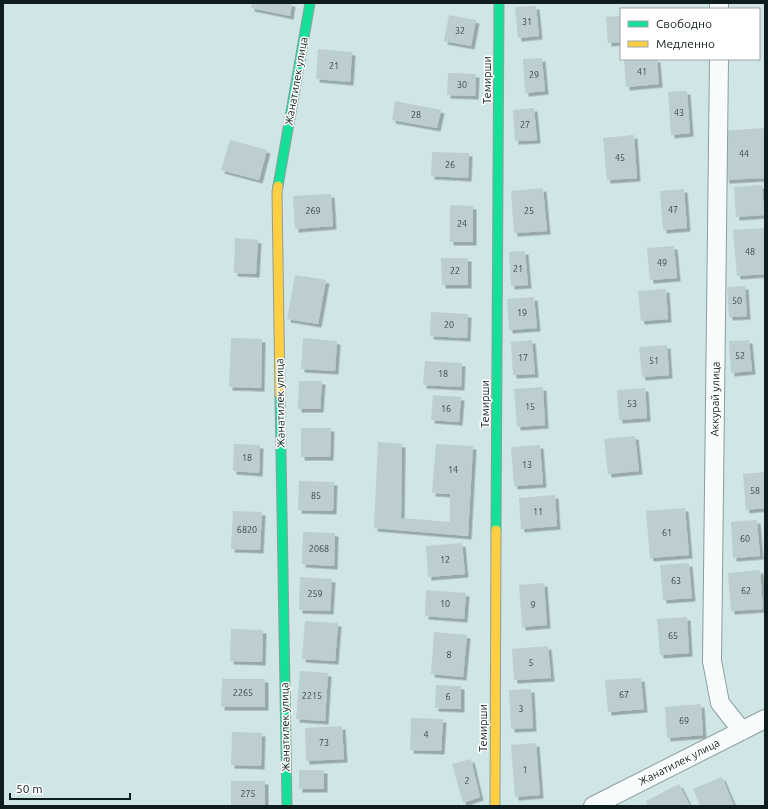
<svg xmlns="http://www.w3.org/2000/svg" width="768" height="809" viewBox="0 0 768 809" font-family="Ubuntu,sans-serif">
  <defs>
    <filter id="shadow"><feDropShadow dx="3.5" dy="3.5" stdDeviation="0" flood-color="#0004"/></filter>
  </defs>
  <rect width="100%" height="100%" fill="#cfe5e6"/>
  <path fill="#bccecf" filter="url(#shadow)" d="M252 3H292L290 16 251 8Z
    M536 6 539 36 518 38 515 7Z
    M449 15 476 20 471 46 444 41Z
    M621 16V42L608 43 606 17Z
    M318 49 352 52 350 82 316 79Z
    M542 58 545 91 525 93 523 59Z
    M624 59H657L659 84 626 87Z
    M448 73 476 74 475 96 447 95Z
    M687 91 690 133 671 135 668 92Z
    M395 101 441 110 437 128 392 120Z
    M534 108 537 140 515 141 513 110Z
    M765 128V178L726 180 722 131Z
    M634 135 637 178 607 180 603 138Z
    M230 140 267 150 259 180 221 170Z
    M432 152 469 153 468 178 431 176Z
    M762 185 764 215 736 217 734 187Z
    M543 188 547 231 514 233 511 191Z
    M684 189 687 228 663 230 660 191Z
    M331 194 333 226 295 229 293 196Z
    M450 205 473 206V242H450Z
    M765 228V274L737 276 733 230Z
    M235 238 258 240 256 274 234 273Z
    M674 246 677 278 650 280 647 248Z
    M525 251 528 285 511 286 509 252Z
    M441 258H468V285H442Z
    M295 275 326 280 318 324 287 319Z
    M745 286 747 316 729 317 727 287Z
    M666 289 668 319 641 321 638 291Z
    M534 297 537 328 509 330 507 299Z
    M431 312 468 314 467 338 430 336Z
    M231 338 262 339 261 388 229 387Z
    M303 338 337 341 335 371 301 369Z
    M532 340 535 374 513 375 511 342Z
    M749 340 752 371 731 373 729 341Z
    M667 345 669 375 642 377 639 347Z
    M425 361 462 363 461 387 423 385Z
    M299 381H322L320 409H298Z
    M543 387 545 425 517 427 514 389Z
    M645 388 647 418 619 420 617 390Z
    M433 395 461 397 459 422 431 420Z
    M301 428H331L330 457H301Z
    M635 436 639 471 608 474 604 439Z
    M378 442 402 444 401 518 450 522V494L432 493 436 444 473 446 468 536 374 528Z
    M234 444 260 445 259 473 233 471Z
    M540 445 543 484 514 486 511 447Z
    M765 472V508L746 510 743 474Z
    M299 481 334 482 333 511 298 510Z
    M555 495 557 526 521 529 519 498Z
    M685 508 689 555 650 558 646 511Z
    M233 511 262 512 260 550 231 549Z
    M757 520 760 556 733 558 731 522Z
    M303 532 335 533 334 566 302 564Z
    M462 543 465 574 428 577 426 546Z
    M689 563 692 598 663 600 660 565Z
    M760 570 763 609 731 611 728 573Z
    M300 577 332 579 330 611 299 610Z
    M544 583 547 625 522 627 519 585Z
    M426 590 466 593 464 619 425 616Z
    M687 617 689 653 660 655 657 619Z
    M305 621 338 623 335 661 302 659Z
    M231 629 263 630 262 662 230 661Z
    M434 632 467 635 463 677 431 674Z
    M548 646 551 678 514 680 512 649Z
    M300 671 328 673 325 721 296 719Z
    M641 678 644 709 608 712 605 680Z
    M222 679H265V707H221Z
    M436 685 461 686V709L435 708Z
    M531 689 533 728 511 729 509 690Z
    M701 704 703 735 667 738 665 707Z
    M411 718 443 719 441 751 410 750Z
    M342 726 344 759 306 761 305 728Z
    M232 732 262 733 261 766 231 765Z
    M536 743 540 795 515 797 511 745Z
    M471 759 480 797 463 803 452 764Z
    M299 770H324V789H299Z
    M722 777 734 806H700L693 789Z
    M231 781H265V806H231Z
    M679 784 690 806H648L646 801Z"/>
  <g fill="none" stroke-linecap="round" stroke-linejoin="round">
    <g stroke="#8c9e9e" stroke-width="20">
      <path id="street" d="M719 9V3
        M719 59 712 661 720 703 742 731
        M593 806 765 719"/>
    </g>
    <g stroke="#8c9e9e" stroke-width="11">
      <path id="fast" d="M278 186 310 3
        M280 395 287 806
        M496 530 499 3"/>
    </g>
    <g stroke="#8c9e9e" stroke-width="11">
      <path id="slow" d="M278 186 277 192 280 395
        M495 806 496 530"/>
    </g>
    <use href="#street" stroke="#f8fbfb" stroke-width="18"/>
    <use href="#fast" stroke="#16e098" stroke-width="9"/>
    <use href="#slow" stroke="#ffcf43" stroke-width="9"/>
  </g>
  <g text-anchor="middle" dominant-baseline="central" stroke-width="3" stroke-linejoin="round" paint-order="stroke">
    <g font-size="9" fill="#3a4a4b">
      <text x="527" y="22">31</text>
      <text x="460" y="31">32</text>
      <text x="334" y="66">21</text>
      <text x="642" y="72">41</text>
      <text x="534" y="75">29</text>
      <text x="462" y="85">30</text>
      <text x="679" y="113">43</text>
      <text x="416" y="115">28</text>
      <text x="525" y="125">27</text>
      <text x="744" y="154">44</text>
      <text x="620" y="158">45</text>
      <text x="450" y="165">26</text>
      <text x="673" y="210">47</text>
      <text x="313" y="211">269</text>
      <text x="529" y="211">25</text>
      <text x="462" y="224">24</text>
      <text x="750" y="252">48</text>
      <text x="662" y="263">49</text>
      <text x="518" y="269">21</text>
      <text x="455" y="271">22</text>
      <text x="737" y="301">50</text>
      <text x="522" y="313">19</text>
      <text x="449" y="325">20</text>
      <text x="740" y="356">52</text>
      <text x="523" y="358">17</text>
      <text x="654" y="361">51</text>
      <text x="443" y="374">18</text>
      <text x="632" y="404">53</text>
      <text x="530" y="407">15</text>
      <text x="446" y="409">16</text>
      <text x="247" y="458">18</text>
      <text x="527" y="465">13</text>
      <text x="453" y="470">14</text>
      <text x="755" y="491">58</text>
      <text x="316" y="496">85</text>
      <text x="538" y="512">11</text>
      <text x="247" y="530">6820</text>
      <text x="667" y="533">61</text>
      <text x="745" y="539">60</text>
      <text x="319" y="549">2068</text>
      <text x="445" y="560">12</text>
      <text x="676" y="581">63</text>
      <text x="746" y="591">62</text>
      <text x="315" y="594">259</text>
      <text x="445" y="604">10</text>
      <text x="533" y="605">9</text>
      <text x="673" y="636">65</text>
      <text x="449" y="655">8</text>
      <text x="531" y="663">5</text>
      <text x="243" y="693">2265</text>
      <text x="624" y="695">67</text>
      <text x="312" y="696">2215</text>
      <text x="448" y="697">6</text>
      <text x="521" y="709">3</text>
      <text x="684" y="721">69</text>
      <text x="426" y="735">4</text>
      <text x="324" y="743">73</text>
      <text x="525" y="770">1</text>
      <text x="467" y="781">2</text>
      <text x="248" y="794">275</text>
    </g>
    <g font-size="11" fill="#0e1d1e" stroke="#fff">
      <text transform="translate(487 80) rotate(-90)">Темирши</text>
      <text transform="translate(296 81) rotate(-80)">Жанатилек улица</text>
      <text transform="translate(715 399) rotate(-89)">Аккурай улица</text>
      <text transform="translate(280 403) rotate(-91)">Жанатилек улица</text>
      <text transform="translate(485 404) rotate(-90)">Темирши</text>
      <text transform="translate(285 727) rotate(-91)">Жанатилек улица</text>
      <text transform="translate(483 728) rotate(-90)">Темирши</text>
      <text transform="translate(679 762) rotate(-27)">Жанатилек улица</text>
    </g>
  </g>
  <rect width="768" height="809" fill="none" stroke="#0e1d1e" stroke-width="8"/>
  <rect x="620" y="8" width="140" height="52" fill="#ffffff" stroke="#9fa5a5"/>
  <rect x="628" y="21" width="20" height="6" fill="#16e098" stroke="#9fa5a5"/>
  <text x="656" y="28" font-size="12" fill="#0e1d1e">Свободно</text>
  <rect x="628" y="41" width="20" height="6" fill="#ffcf43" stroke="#9fa5a5"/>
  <text x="656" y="48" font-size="12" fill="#0e1d1e">Медленно</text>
  <path d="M10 793v6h120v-6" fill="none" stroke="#0e1d1e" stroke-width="2"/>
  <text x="16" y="793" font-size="12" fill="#0e1d1e" stroke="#ffffff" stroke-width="3" paint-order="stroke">50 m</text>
</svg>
